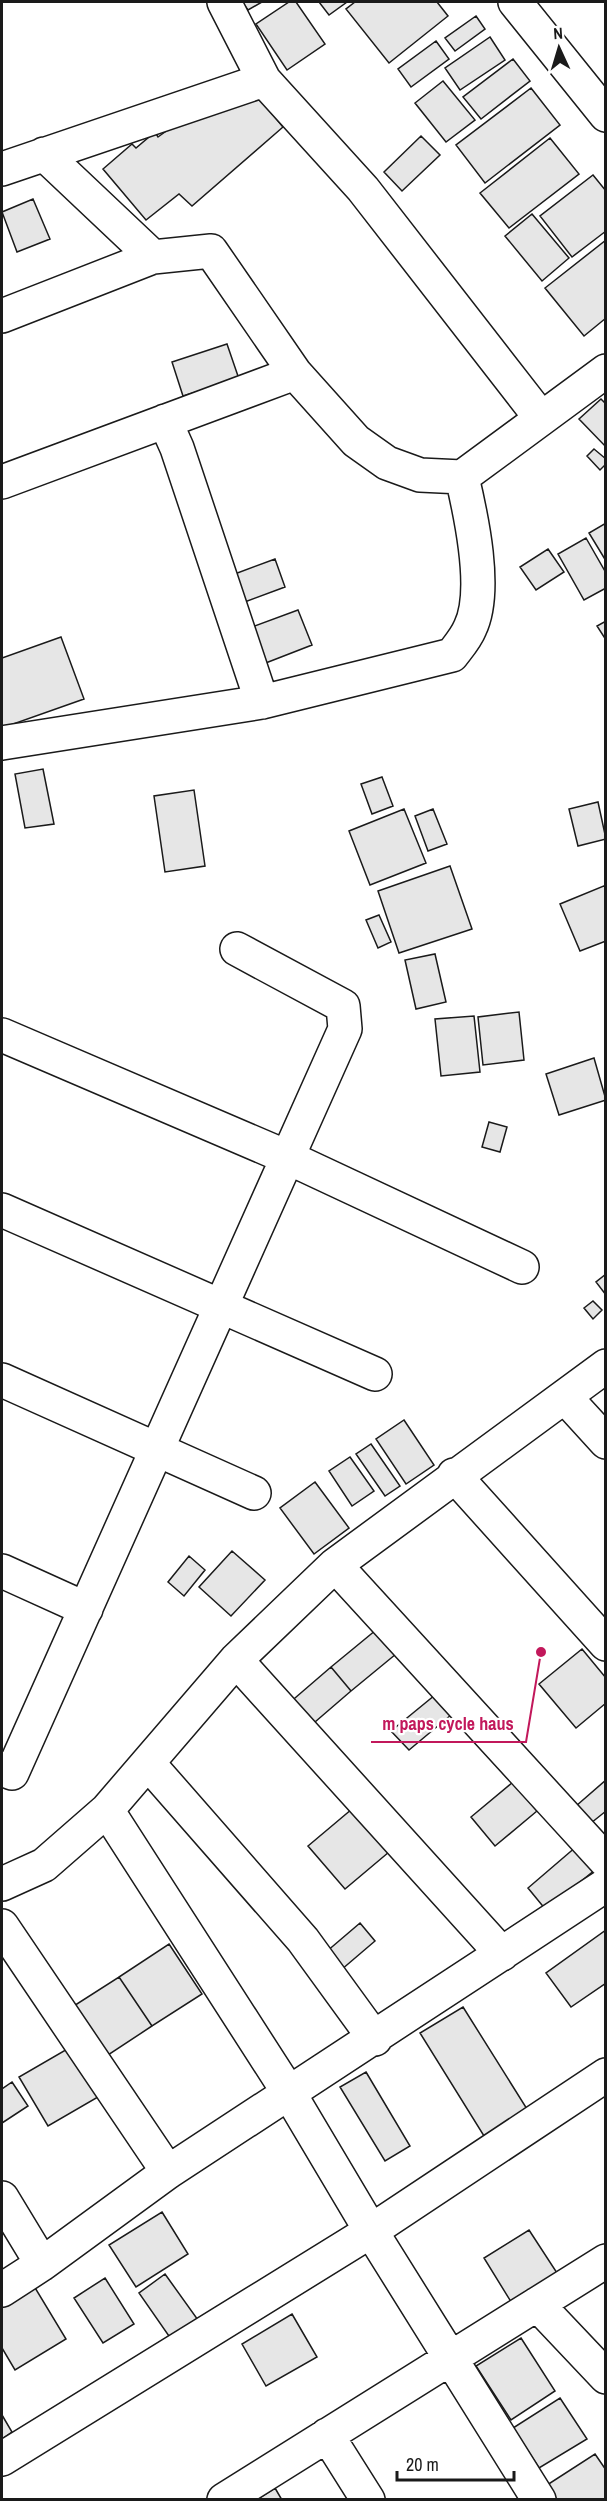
<svg xmlns="http://www.w3.org/2000/svg" width="607" height="2501" viewBox="0 0 607 2501" font-family="'Archivo Narrow',sans-serif">
  <rect width="100%" height="100%" fill="#fff"/>
  <path fill="#e6e6e6" stroke="#1a1a1a" stroke-width="1.5" d="M242 2H262L248 10Z
    M289 2H296L325 44 287 70 256 24Z
    M319 2H347L329 15Z
    M355 2H437L448 16 389 63 346 9Z
    M476 16 485 29 455 51 445 38Z
    M490 37 505 60 460 90 445 68Z
    M436 41 449 59 411 87 398 69Z
    M513 59 530 81 481 119 463 97Z
    M443 81 475 120 446 142 415 103Z
    M531 88 560 125 485 183 456 145Z
    M259 98 283 127 192 206 179 194 146 220 103 169 132 144 136 148 155 132 158 137 187 116Z
    M421 136 440 155 402 191 384 172Z
    M550 138 579 174 509 228 480 193Z
    M593 175 606 191V231L572 257 540 216Z
    M33 199 50 239 17 252 2 212Z
    M532 214 569 258 542 281 505 236Z
    M606 240V318L584 336 545 288Z
    M227 344 239 379 183 396 172 362Z
    M601 399 606 404V447L579 419Z
    M594 449 606 459V464L600 470 587 456Z
    M606 523V561L589 533Z
    M586 538 606 573V588L584 600 558 554Z
    M548 549 564 572 536 590 520 567Z
    M275 559 285 587 242 603 232 575Z
    M298 610 312 645 258 666 244 630Z
    M606 621V640L597 626Z
    M61 637 84 699 2 728V658Z
    M43 769 54 824 25 828 15 774Z
    M382 777 393 806 372 814 361 784Z
    M194 790 205 866 165 872 154 796Z
    M598 802 606 839 578 846 569 809Z
    M404 809 426 863 370 885 349 831Z
    M433 809 447 844 428 851 415 816Z
    M450 866 472 929 399 953 378 891Z
    M606 885V941L580 951 560 904Z
    M379 915 391 942 378 948 366 920Z
    M435 954 446 1002 416 1009 405 960Z
    M519 1012 524 1060 483 1065 478 1017Z
    M474 1016 480 1072 441 1076 435 1019Z
    M594 1058 606 1100 559 1115 546 1074Z
    M489 1122 507 1127 500 1152 482 1147Z
    M606 1274V1295L596 1282Z
    M593 1301 602 1310 593 1319 584 1308Z
    M404 1420 434 1465 406 1484 376 1439Z
    M371 1444 400 1486 385 1496 356 1454Z
    M350 1457 374 1491 352 1506 329 1471Z
    M315 1482 349 1528 314 1554 280 1508Z
    M232 1551 265 1580 231 1616 199 1587Z
    M189 1556 205 1570 184 1596 168 1582Z
    M376 1630 396 1654 351 1691 331 1667Z
    M582 1649 606 1678V1703L576 1728 539 1684Z
    M331 1667 351 1691 308 1728 288 1704Z
    M435 1695 451 1715 409 1750 391 1731Z
    M606 1780V1811L591 1823 576 1806Z
    M513 1782 537 1811 495 1846 471 1817Z
    M352 1809 389 1852 345 1889 308 1846Z
    M577 1846 596 1869 546 1910 528 1888Z
    M360 1923 375 1941 341 1970 326 1952Z
    M606 1930V1983L571 2007 546 1973Z
    M169 1944 202 1994 152 2026 119 1977Z
    M119 1977 152 2026 102 2059 69 2009Z
    M463 2007 527 2109 484 2136 420 2033Z
    M69 2048 98 2097 48 2126 19 2077Z
    M366 2072 410 2146 385 2161 340 2087Z
    M12 2082 28 2106 2 2123V2089Z
    M162 2212 188 2254 136 2287 109 2245Z
    M529 2230 559 2276 513 2305 484 2258Z
    M165 2274 198 2320 171 2339 139 2293Z
    M105 2278 134 2324 103 2343 74 2298Z
    M34 2286 66 2339 15 2370 2 2348V2306Z
    M292 2314 317 2357 266 2386 242 2344Z
    M521 2338 555 2391 511 2420 476 2366Z
    M560 2398 587 2439 539 2468 513 2428Z
    M2 2415 12 2432 2 2439Z
    M595 2454 606 2470V2500H557L547 2485Z
    M275 2488 282 2500H256Z"/>
  <g fill="none" stroke-linecap="round" stroke-linejoin="round">
    <g stroke="#1a1a1a" stroke-width="36">
      <path id="minor" d="M224 2 264 80 363 189 541 418
        M44 154 153 257 211 251 295 373 356 441 387 463 420 475 462 477 606 371
        M2 169 264 80
        M2 316 153 257
        M165 421 177 448 262 702
        M2 482 295 373
        M2 743 262 702 452 655C458 647 466 638 470 628 488 591 471 515 462 477
        M2 1035 289 1158 522 1267
        M2 1210 375 1374
        M2 1380 254 1493
        M565 1397 606 1442
        M454 1475 606 1644
        M335 1565 606 1861
        M2 1571 86 1609
        M236 1660 502 1954
        M148 1763 303 1940 375 2039
        M2 1769 12 1773 345 1029 343 1006 237 949
        M107 1810 289 2093 371 2231 539 2500
        M2 1884 44 1865 107 1810 236 1660 335 1565 606 1366
        M2 1926 168 2172
        M2 2198 42 2264
        M2 2290 42 2264 168 2172 606 1885
        M537 2304 606 2377
        M327 2435 368 2500
        M2 2459 371 2231 606 2075
        M224 2500 606 2261"/>
    </g>
    <g stroke="#1a1a1a" stroke-width="36">
      <path id="primary" d="M515 2 606 115"/>
    </g>
    <use href="#minor" stroke="#fff" stroke-width="33"/>
    <use href="#primary" stroke="#fff" stroke-width="33"/>
  </g>
  <path fill="none" stroke="#c2185b" stroke-width="2" d="M541 1652L526 1742H371"/>
  <circle fill="#c2185b" stroke="#fff" stroke-width="2" cx="541" cy="1652" r="6"/>
  <g font-size="18" text-anchor="middle" font-weight="bold" fill="#c2185b" stroke="#fff" stroke-width="4.5" stroke-linejoin="round" paint-order="stroke">
    <text x="448" y="1730">m paps cycle haus</text>
  </g>
  <rect width="607" height="2501" fill="none" stroke="#1a1a1a" stroke-width="6"/>
  <g transform="translate(559 48) rotate(356)" stroke="#ffffff" stroke-width="4.5" paint-order="stroke">
  <path d="M0-4.5L10 22L0 15L-10 22Z" fill="#1a1a1a"/>
  <text y="-9" font-size="16" font-weight="bold" text-anchor="middle" fill="#1a1a1a">N</text>
  </g>
  <path d="M397 2471v9h117v-9" fill="none" stroke="#1a1a1a" stroke-width="3"/>
  <text x="406" y="2471" font-size="18" fill="#1a1a1a" stroke="#ffffff" stroke-width="4.5" paint-order="stroke">20 m</text>
</svg>
